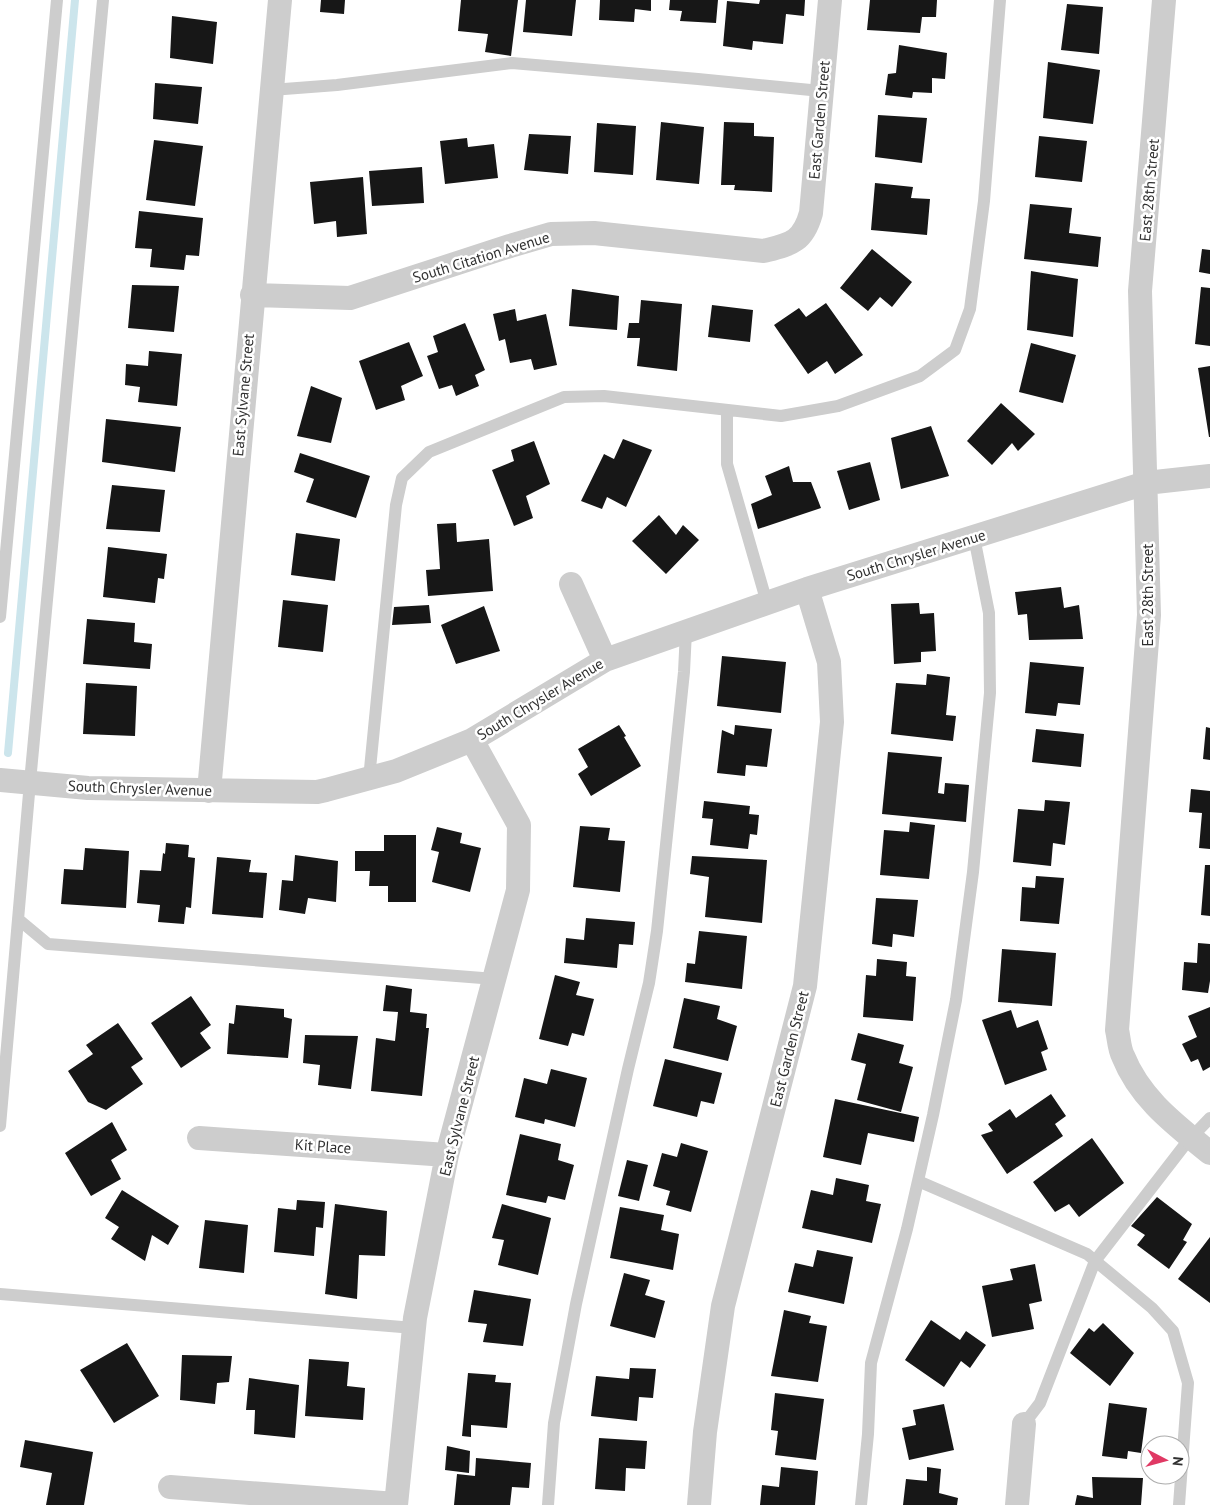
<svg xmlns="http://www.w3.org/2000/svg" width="1210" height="1505" viewBox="0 0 1210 1505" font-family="'PT Sans',sans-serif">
  <rect width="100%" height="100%" fill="#fff"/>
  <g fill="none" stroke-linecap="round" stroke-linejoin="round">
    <path stroke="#cce5ec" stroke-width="8" d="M8 753 75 0"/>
  </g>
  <path fill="#171717" d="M321 0H345L344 14 320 12Z
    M461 0H518L511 56 485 52 488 34 458 31Z
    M526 0H576L572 36 523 32Z
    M600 0H651V11L635 9 634 22 599 20Z
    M670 0H718L716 23 680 21 682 11 669 10Z
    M760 0H805L804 16 786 14 783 44 753 41 752 50 723 46 727 1 759 4Z
    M870 0H937L936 17H922L920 33 867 30Z
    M1067 4 1103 7 1099 54 1061 50Z
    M172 16 217 22 213 64 170 58Z
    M899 45 947 53 945 79 932 78V93L913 92 912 98 885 95 888 74 896 73Z
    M1048 62 1100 70 1093 124 1043 118Z
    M155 83 202 87 198 124 153 119Z
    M878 115 927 118 922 163 875 157Z
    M661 122 704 127 699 184 656 180Z
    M724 122 754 123V136L774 137 772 192 734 190 735 185H721Z
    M597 123 636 126 633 175 594 172Z
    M529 134 571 136 568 174 524 170Z
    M1039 136 1087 141 1082 182 1035 177Z
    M467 138 468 147 494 144 498 178 445 184 440 141Z
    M154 140 203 146 195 206 146 200Z
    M422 167 424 203 372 206 369 171Z
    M363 177 367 234 337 237 336 221 314 224 310 182Z
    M875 183 913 187 911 198 930 199 927 235 871 230Z
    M1030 204 1072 208 1069 233 1101 237 1098 267 1024 259Z
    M139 211 203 218 199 256 186 255 184 270 150 267 152 249 135 248Z
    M872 249 912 282 892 307 880 297 868 311 840 288Z
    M1202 249 1210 250V274L1199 272Z
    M1031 271 1078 279 1073 337 1027 330Z
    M132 285 179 286 174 332 128 328Z
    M1201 287 1210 288V346L1195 344Z
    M572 289 619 296 617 330 569 326Z
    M641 300 682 304 677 371 637 366 640 338H627L629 323H639Z
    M826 303 863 355 835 374 827 361 808 374 774 325 799 308 806 317Z
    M712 305 753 310 750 342 708 337Z
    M515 309 517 321 546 314 557 365 534 370 531 359 510 363 505 339 499 341 493 314Z
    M465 323 485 370 475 375 479 386 456 396 452 385 439 389 427 356 438 352 433 336Z
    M409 342 423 376 401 386 405 400 376 410 359 361Z
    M1031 343 1076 355 1063 403 1019 392Z
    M149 351 182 354 177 406 138 402 140 387 125 385 126 364 148 366Z
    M1210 366V437H1209L1198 368Z
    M311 386 342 398 331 443 297 436Z
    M1001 403 1035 434 1018 451 1012 443 992 465 967 441Z
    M106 419 181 427 175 472 102 462Z
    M931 426 949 476 901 489 891 438Z
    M623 439 652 450 626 507 607 497 602 509 581 501 604 454 614 459Z
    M534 441 550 484 526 496 533 518 514 526 492 470 514 461 511 450Z
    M300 453 370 476 356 518 306 502 314 479 294 472Z
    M870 462 880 500 849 510 837 471Z
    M789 466 793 482H811L821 508 758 529 751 504 772 495 765 476Z
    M112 485 165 490 160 532 106 529Z
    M659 515 676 535 683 525 699 540 666 574 632 541Z
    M456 523 457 542 489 539 493 591 428 596 426 570 440 569 437 524Z
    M296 533 340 539 335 581 291 575Z
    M108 547 167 554 164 579 158 578 155 603 103 597Z
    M1061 587 1064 608 1079 605 1083 639 1029 640 1027 614 1018 615 1015 592Z
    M283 600 328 605 323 652 278 647Z
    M919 603 920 614 934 613 936 651 921 652V662L894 664 891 604Z
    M429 605 431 623 392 625 394 607Z
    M484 606 500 651 456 664 441 625Z
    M87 619 135 623 134 642 152 644 150 669 83 664Z
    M722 656 786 662 781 713 717 706Z
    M1030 662 1084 667 1080 705 1058 703 1056 716 1025 713Z
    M927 674 950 677 946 715 956 716 953 741 891 734 896 683 926 685Z
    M86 683 137 686 135 736 83 734Z
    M619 725 626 736 624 737 641 766 591 796 578 774 588 767 578 749Z
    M735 725 772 729 767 767 746 765 745 776 717 773 722 730 734 735Z
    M1206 727 1210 728V760L1203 759Z
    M1036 729 1084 734 1081 767 1032 762Z
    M888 752 942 757 938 793 944 794 945 783 969 785 966 822 882 814Z
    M1191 789 1210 791V849L1199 848 1202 813 1189 812Z
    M1045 800 1070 802 1065 845 1053 843 1051 866 1013 862 1018 809 1044 811Z
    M704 801 750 806 749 814 759 815 757 835 750 834 748 849 710 845 713 819 702 818Z
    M910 822 935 825 929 879 880 875 884 830 909 832Z
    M580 826 610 828 608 840 625 841 620 892 573 887Z
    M437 827 462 833 460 843 481 848 470 892 432 882 439 852 431 850Z
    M384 835H416V902H388V886H369L370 871H355V851H384Z
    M166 843 189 845 188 857 195 858 191 908 186 907 184 924 158 922 160 905 137 903 140 870 161 871 163 853 165 854Z
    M85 848 129 851 126 908 61 904 64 869 83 870Z
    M295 855 338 861 336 902 308 898 305 914 279 910 282 880 293 881Z
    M692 856 767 860 762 923 705 917 709 877 690 874Z
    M217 857 251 860 249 872 267 873 263 918 212 914Z
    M1205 865H1210V916L1201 915Z
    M1036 876 1064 878 1059 924 1020 921 1022 887 1035 888Z
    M876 898 918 900 914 937 893 934 892 947 872 944Z
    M586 918 635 922 633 945 619 944 617 968 564 963 566 938 584 940Z
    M699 931 747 936 742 989 685 982 687 963 695 964Z
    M1198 943 1210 944V981L1208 993 1182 990 1184 962 1197 963Z
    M1002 949 1056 953 1052 1006 998 1002Z
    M877 959 907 962 906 976 916 977 913 1021 863 1017 866 975 876 976Z
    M555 975 580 982 576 995 594 999 584 1036 572 1033 568 1046 539 1039Z
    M386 985 412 989 410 1012 427 1014 426 1028H429L422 1096 371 1091 376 1038 395 1041 398 1012 383 1011Z
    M191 996 211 1025 200 1033 211 1048 181 1068 151 1023Z
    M684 998 720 1006 717 1019 737 1026 728 1061 673 1048Z
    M236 1005 284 1009V1017L292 1019 288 1058 227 1054 229 1023 234 1024Z
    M1210 1007V1067L1203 1071 1198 1059 1191 1062 1182 1044 1197 1037 1188 1016Z
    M1011 1010 1017 1028 1038 1020 1048 1049 1041 1052 1047 1070 1005 1085 982 1020Z
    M118 1023 143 1059 131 1067 143 1084 106 1110 88 1102 68 1071 93 1054 86 1045Z
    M858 1033 904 1045 899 1063 913 1067 901 1112 857 1100 866 1064 851 1060Z
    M305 1035 358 1036 351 1089 318 1085 320 1065 303 1063Z
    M665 1059 722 1073 714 1104 701 1101 697 1117 653 1106Z
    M551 1069 587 1078 575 1127 545 1119 544 1124 515 1117 524 1078 547 1084Z
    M1051 1094 1066 1116 1055 1124 1063 1136 1007 1174 981 1135 993 1131 988 1124 1010 1109 1016 1118Z
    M835 1099 919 1117 914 1142 868 1133 861 1165 823 1157Z
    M112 1122 127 1150 111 1160 121 1179 91 1196 65 1153Z
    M520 1134 561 1144 558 1160 574 1165 565 1200 548 1196 546 1203 506 1195Z
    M1092 1138 1124 1183 1079 1217 1069 1204 1055 1212 1033 1182Z
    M681 1143 708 1151 691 1212 666 1205 670 1191 653 1186 662 1153 677 1157Z
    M627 1160 648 1165 639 1201 618 1196Z
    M836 1178 869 1185 866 1201 881 1204 872 1243 802 1228 811 1190 833 1195Z
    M122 1190 179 1226 168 1245 152 1235 145 1261 111 1239 119 1227 105 1218Z
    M1157 1197 1192 1224 1183 1240 1187 1242 1169 1269 1137 1245 1145 1235 1131 1226Z
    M297 1200 325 1202 323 1228 316 1227 314 1256 274 1252 278 1208 296 1210Z
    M335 1204 387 1211 385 1256 359 1255 357 1299 325 1294Z
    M502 1204 551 1218 538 1275 498 1265 504 1240 492 1238Z
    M620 1207 664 1215 661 1230 679 1234 673 1270 610 1258Z
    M205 1220 248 1225 244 1273 199 1268Z
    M1210 1237V1303L1178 1279Z
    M817 1250 853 1257 844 1304 788 1292 795 1263 813 1267Z
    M1035 1264 1042 1301 1029 1304 1034 1329 992 1337 982 1286 1013 1280 1010 1269Z
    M624 1273 650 1280 645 1295 665 1301 655 1338 610 1326Z
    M474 1290 531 1299 523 1346 483 1342 487 1324 468 1322Z
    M784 1310 811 1316 809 1323 827 1326 818 1382 771 1376Z
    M931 1320 960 1340 966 1331 986 1345 970 1368 961 1361 944 1387 905 1360Z
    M1103 1323 1134 1353 1110 1386 1070 1353 1089 1328 1094 1332Z
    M127 1343 159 1396 114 1423 80 1370Z
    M182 1355 232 1356 229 1382 217 1383 215 1404 180 1400Z
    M309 1359 349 1362 347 1386 365 1388 363 1420 305 1416Z
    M630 1368 656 1369 653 1398 639 1397 637 1421 591 1416 596 1376 629 1379Z
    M468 1373 496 1375 495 1382 511 1383 507 1428 471 1425V1437L462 1436Z
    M249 1378 299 1385 295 1438 254 1434 255 1410H246Z
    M775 1393 824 1399 816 1460 775 1455 778 1431 771 1430Z
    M1109 1403 1147 1408 1141 1453 1128 1451 1127 1459 1102 1456Z
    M944 1404 954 1450 909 1460 902 1428 916 1425 913 1410Z
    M599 1438 647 1441 645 1469 626 1468 625 1491 595 1489Z
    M25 1440 93 1452 84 1505H46L52 1473 20 1467Z
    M447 1446 470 1451 469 1473 445 1470Z
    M476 1458 531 1463 529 1488 512 1487 510 1505H454L457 1474 475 1476Z
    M781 1467 818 1471 815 1505H760L762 1485 779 1487Z
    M927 1467 941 1469 939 1493 958 1498 957 1505H903L906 1479 927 1481Z
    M1092 1477 1143 1478 1141 1505H1075L1077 1495 1093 1498Z"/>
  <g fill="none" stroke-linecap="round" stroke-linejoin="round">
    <path stroke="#cdcdcd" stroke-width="12" d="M271 90 337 85 512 63 698 79 821 91
      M727 410V464L767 603
      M0 617 57 0
      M369 779 396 505 402 478 429 452 564 397 604 396 781 416 838 406 920 376 955 350 970 309 984 201 1000 0
      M18 919 48 944 495 979
      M0 1126 30 782 103 0
      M918 1181 1087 1254 1152 1308 1173 1331 1188 1383 1179 1505
      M0 1294 414 1328
      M1024 1424 1040 1403 1095 1261 1187 1142 1210 1118
      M548 1505 554 1423 576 1304 628 1069 649 983 657 931 684 672 686 631
      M861 1505 868 1434 871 1363 907 1229 933 1115 956 1000 973 872 990 693 989 613 974 537"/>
    <path stroke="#cdcdcd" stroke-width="24" d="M1164 0 1140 291 1149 615 1117 1030C1119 1038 1119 1048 1123 1056 1140 1099 1176 1125 1210 1153
      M252 295 350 298 510 246 551 234 594 233 764 251C791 244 803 242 811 213L830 0
      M571 584 605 660
      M0 780 88 788 317 792 326 790 396 771 472 740 605 660 807 589 1146 483 1210 476
      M209 791 280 0
      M199 1138 447 1155
      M170 1487 396 1504
      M396 1505 415 1318 447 1155 518 890 519 825 472 740
      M699 1505 705 1432 723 1306 805 986 832 722 829 662 807 589
      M1017 1505 1024 1424"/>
  </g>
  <g text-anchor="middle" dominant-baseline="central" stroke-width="5" stroke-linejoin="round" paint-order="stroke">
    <g font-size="15" fill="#303030" stroke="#fff">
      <text transform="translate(819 120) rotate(-85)">East Garden Street</text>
      <text transform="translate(1149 190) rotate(-85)">East 28th Street</text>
      <text transform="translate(481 257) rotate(-17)">South Citation Avenue</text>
      <text transform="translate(243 395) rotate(-85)">East Sylvane Street</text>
      <text transform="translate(916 555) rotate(-17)">South Chrysler Avenue</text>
      <text transform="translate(1147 595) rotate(-90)">East 28th Street</text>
      <text transform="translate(540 699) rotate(-31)">South Chrysler Avenue</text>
      <text transform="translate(140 788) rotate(2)">South Chrysler Avenue</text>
      <text transform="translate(789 1049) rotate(-76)">East Garden Street</text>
      <text transform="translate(459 1116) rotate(-76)">East Sylvane Street</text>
      <text transform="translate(323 1146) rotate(4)">Kit Place</text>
    </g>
  </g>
  <g transform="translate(1165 1460) rotate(96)"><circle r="24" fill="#ffffff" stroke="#acacac"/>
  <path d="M0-4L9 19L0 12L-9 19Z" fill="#e03964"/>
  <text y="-8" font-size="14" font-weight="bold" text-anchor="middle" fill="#303030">N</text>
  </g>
</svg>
